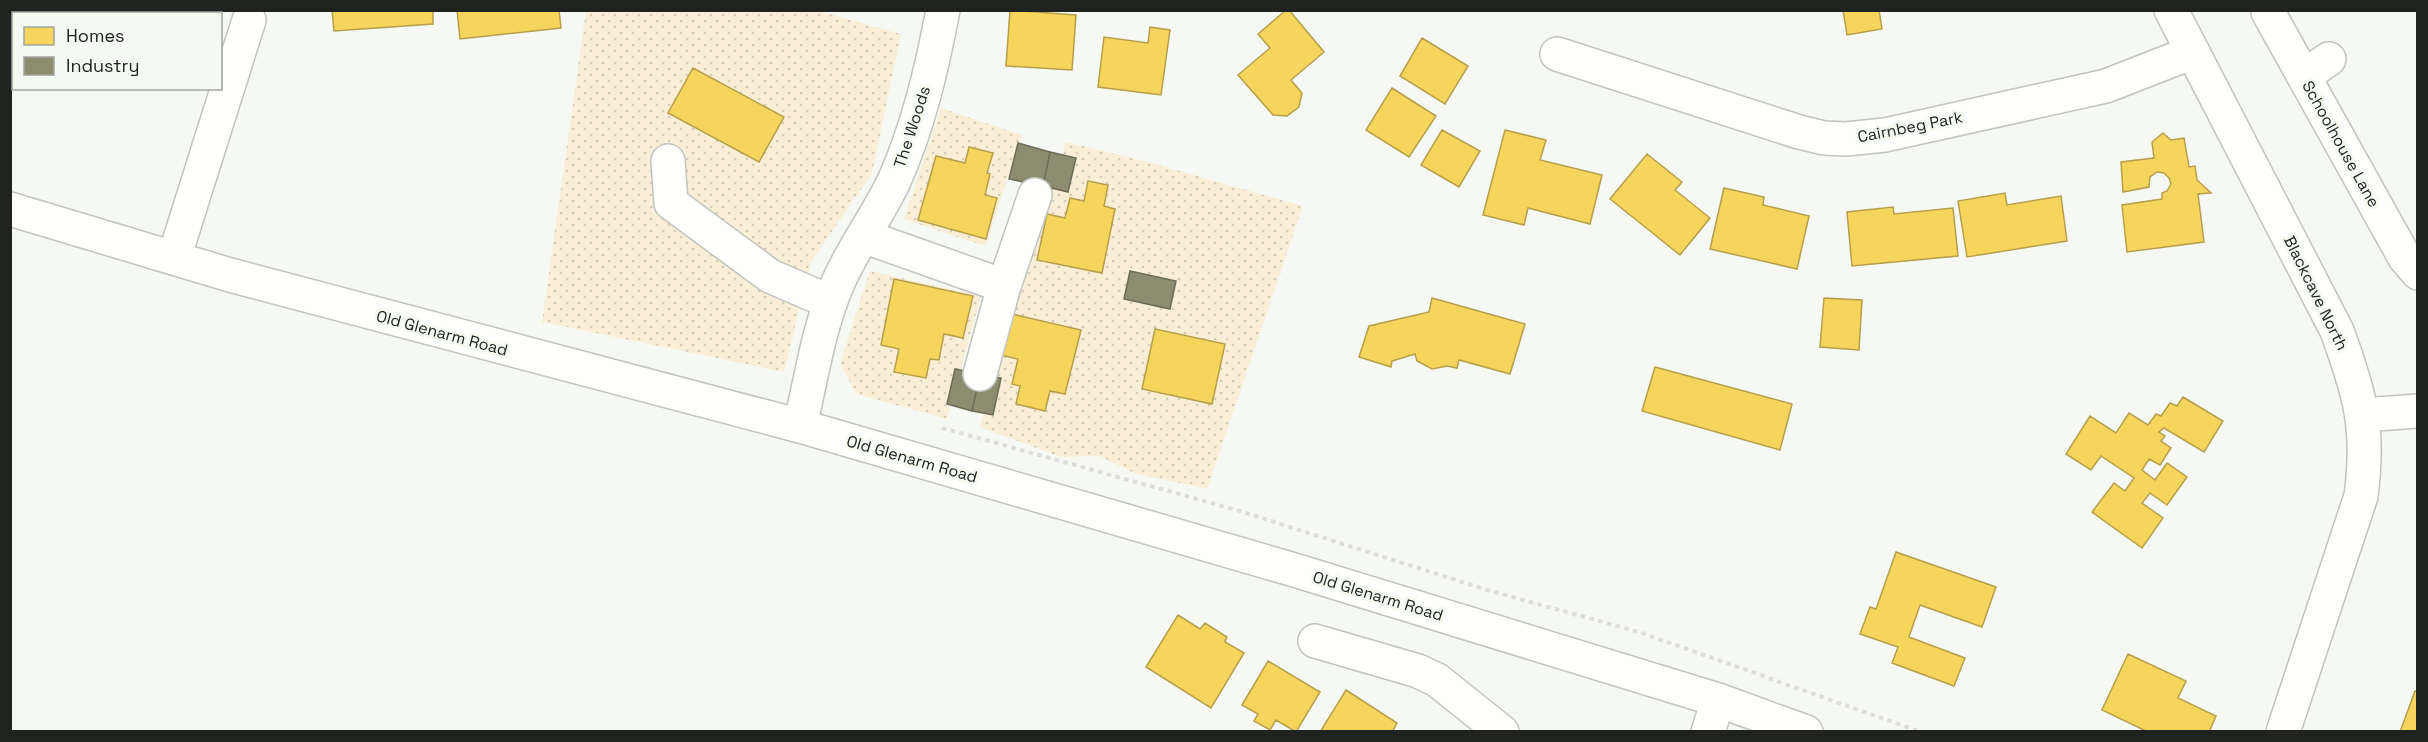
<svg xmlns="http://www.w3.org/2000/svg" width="2428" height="742" viewBox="0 0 2428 742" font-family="'Space Grotesk',sans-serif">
  <defs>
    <pattern id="garden-dots" width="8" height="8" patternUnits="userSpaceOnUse" patternTransform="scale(1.5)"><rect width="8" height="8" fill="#faefd6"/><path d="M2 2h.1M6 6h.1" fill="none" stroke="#d6cdb7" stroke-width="1.8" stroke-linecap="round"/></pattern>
  </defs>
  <rect width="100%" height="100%" fill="#f5f8f3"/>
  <path fill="url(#garden-dots)" d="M586 11H819L901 34 872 173 811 262 784 372 542 322Z
    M941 108 1022 135 985 246 904 219Z
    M1066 142 1148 162 1303 206 1207 489 1134 473 1100 456 1061 457 980 427Z
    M870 271 981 296 947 419 856 394 840 363Z"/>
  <path fill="#f6d55c" stroke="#b69f4a" stroke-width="1.5" d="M332 10H433V24L334 31Z
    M457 10H559L561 28 460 39Z
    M1010 10 1076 15 1072 70 1006 66Z
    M1286 10H1289L1324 52 1291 80 1302 93 1299 107 1287 116 1273 115 1238 75 1270 48 1258 34Z
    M1843 10H1879L1882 29 1847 35Z
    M1150 27 1170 30 1161 95 1098 87 1104 37 1148 43Z
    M1422 38 1468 66 1445 104 1400 76Z
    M693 68 784 117 759 162 668 113Z
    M1392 88 1436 116 1409 157 1366 130Z
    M1442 130 1480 151 1459 187 1421 165Z
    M1505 130 1546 140 1540 160 1602 175 1590 224 1528 208 1524 225 1483 215Z
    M2163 133 2171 140 2184 138 2189 167 2195 166 2197 180 2211 193 2198 194 2204 242 2127 252 2122 205 2162 199V193L2167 191 2171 184 2169 178 2164 173 2157 172 2150 177 2149 187 2123 192 2121 162 2154 158 2152 142Z
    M969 147 993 153 987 173 990 174 985 195 997 198 986 239 918 220 936 156 965 163Z
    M1647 154 1682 182 1675 190 1710 218 1680 255 1610 199Z
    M1088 181 1108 185 1104 206 1115 209 1102 273 1037 260 1047 214 1065 218 1070 198 1084 201Z
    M1724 188 1764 197 1763 205 1809 216 1797 269 1710 249Z
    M2005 193 2007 205 2061 196 2067 241 1967 257 1958 201Z
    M1893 207 1894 214 1953 208 1958 256 1852 266 1847 212Z
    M894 279 973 296 963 338 944 334 939 360 930 359 926 378 894 372 899 349 881 345Z
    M1432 298 1525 324 1510 374 1459 360 1457 368 1447 366 1432 369 1417 361 1415 354 1392 361 1391 367 1359 357 1369 326 1429 312Z
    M1824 298 1862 300 1859 350 1820 347Z
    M1012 314 1081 330 1065 394 1050 391 1045 411 1016 404 1020 386 1012 384 1018 359 1001 355Z
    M1155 329 1225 344 1212 404 1142 389Z
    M1655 367 1792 404 1780 450 1642 411Z
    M2183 397 2223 421 2204 452 2164 428 2159 432 2165 436 2161 441 2171 448 2160 465 2149 459 2142 470 2155 480 2167 463 2187 477 2167 505 2150 493 2142 503 2163 518 2142 548 2092 512 2114 483 2125 491 2134 478 2101 456 2091 470 2066 454 2090 416 2116 433 2129 413 2148 425 2156 414 2161 416 2170 403 2177 406Z
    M1896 552 1996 587 1982 627 1920 605 1909 637 1965 658 1954 686 1892 663 1898 647 1860 634 1870 607 1876 609Z
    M1178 615 1200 629 1205 623 1227 637 1225 642 1244 653 1211 708 1146 667Z
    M2128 654 2186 681 2178 698 2216 716 2209 732H2148L2102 710Z
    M1268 661 1320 692 1296 732 1276 720 1270 730 1254 721 1258 714 1242 705Z
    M1346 690 1397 723 1392 732H1320Z
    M2415 691 2418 692V732H2400Z"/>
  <path fill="#8c8c6e" stroke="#6c6c56" stroke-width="1.5" d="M1018 143 1050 152 1043 186 1009 179Z
    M1050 152 1076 158 1068 192 1043 186Z
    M1130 271 1176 281 1170 309 1124 299Z
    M955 369 980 374 972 411 947 404Z
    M980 374 1001 378 993 415 972 411Z"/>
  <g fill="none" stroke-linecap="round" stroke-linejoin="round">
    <g stroke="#c1c3bf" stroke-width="36">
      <path id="minor" d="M2171 10 2337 331C2360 394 2370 428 2361 496L2283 732
        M2268 12 2405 258 2418 273
        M1557 54 1799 132 1824 138 1846 139 1885 135 2106 86 2193 52
        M2304 76 2329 59
        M668 161 671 203 770 276 830 302
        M863 236 1004 286
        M174 258 249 20
        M980 374 1004 286 1035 195
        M2362 415 2418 411
        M800 426C811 380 818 330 837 285 852 249 877 217 894 181 918 128 932 68 943 10
        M1315 641 1418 671 1437 680 1502 732
        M1708 732 1718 700"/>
    </g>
    <g stroke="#c1c3bf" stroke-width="36">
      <path id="tertiary" d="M10 209 230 275 800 426 1291 569 1718 700 1806 732"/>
    </g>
    <path stroke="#dcdcdb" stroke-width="4" stroke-dasharray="4.5 4.5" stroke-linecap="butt" d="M942 428 1240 511 1487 590 1639 632 1921 732"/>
    <use href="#minor" stroke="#fefefd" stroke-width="33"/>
    <use href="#tertiary" stroke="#fefefd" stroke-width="33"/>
  </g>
  <g text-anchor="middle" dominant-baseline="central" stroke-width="6" stroke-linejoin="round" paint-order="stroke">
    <g font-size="16" fill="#20221f" stroke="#f5faf1">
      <text transform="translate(912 127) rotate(-72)">The Woods</text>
      <text transform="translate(1910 127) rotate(-11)">Cairnbeg Park</text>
      <text transform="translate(2341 144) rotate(61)">Schoolhouse Lane</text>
      <text transform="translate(2316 293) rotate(64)">Blackcave North</text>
      <text transform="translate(442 333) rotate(15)">Old Glenarm Road</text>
      <text transform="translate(912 459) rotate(16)">Old Glenarm Road</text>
      <text transform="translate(1378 596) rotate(17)">Old Glenarm Road</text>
    </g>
  </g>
  <rect width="2428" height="742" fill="none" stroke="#20221f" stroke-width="24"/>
  <rect x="12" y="12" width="210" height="78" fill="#f5faf1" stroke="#a0a49d" stroke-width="1.5"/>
  <rect x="24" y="27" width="30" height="18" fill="#f6d55c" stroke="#a0a49d" stroke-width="1.5"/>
  <text x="66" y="42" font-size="18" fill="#20221f">Homes</text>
  <rect x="24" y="57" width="30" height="18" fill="#8c8c6e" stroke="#a0a49d" stroke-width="1.5"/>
  <text x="66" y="72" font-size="18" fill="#20221f">Industry</text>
</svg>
